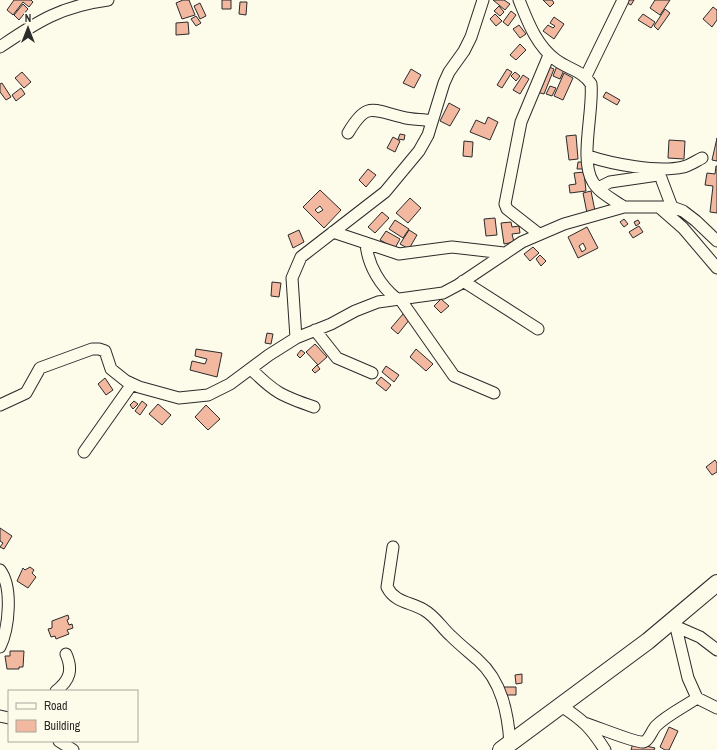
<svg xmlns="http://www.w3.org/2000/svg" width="717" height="750" viewBox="0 0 717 750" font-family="'Archivo Narrow',sans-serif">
  <rect width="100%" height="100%" fill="#fdfbea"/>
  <path fill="#f2b8a0" stroke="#2b2b2b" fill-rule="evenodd" d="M14 0H31L33 2 29 7 23 2 13 15 7 10Z
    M183 0H189L195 15 182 19 176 3Z
    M222 0H231V9H222Z
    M493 0H504L510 4 505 10Z
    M543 0H552L554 3 550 7Z
    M629 0H634L631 5 627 3Z
    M655 0H670L660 15 650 8Z
    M240 2H247L246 15 239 14Z
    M200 3 206 16 200 19 194 6Z
    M23 4 28 9 19 20 14 15Z
    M499 6 504 12 500 16 494 11Z
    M713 7 717 10V20L712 27 703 19Z
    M665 9 670 13 658 30 654 26Z
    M511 11 516 15 508 26 503 22Z
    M495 14 502 21 496 26 490 19Z
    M643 14 655 22 651 28 638 20Z
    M196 16 201 23 196 26 191 19Z
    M554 17 564 24 554 39 543 31 548 25 553 28 555 26 550 23Z
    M188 22 189 34 176 35V23Z
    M519 25 526 34 520 38 513 29Z
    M520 44 526 50 516 60 510 55Z
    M547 66 554 69 544 94 537 92Z
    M557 66 564 70 560 79 553 76Z
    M411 69 421 75 414 88 403 83Z
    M507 69 512 72 502 88 497 85Z
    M22 72 31 82 24 88 15 78Z
    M515 72 520 76 516 81 511 76Z
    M564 73 573 78 563 100 554 96Z
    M523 75 529 79 520 94 513 90Z
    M2 83 11 97 6 100 0 92V84Z
    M550 86 556 88 552 96 546 94Z
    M21 88 25 94 16 101 12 95Z
    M606 92 620 100 617 105 603 97Z
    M449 103 460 109 450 126 440 121Z
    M488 117 498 122 490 140 470 132 476 120 485 124Z
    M400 134 405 135 404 140 398 139Z
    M576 135 578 159 569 160 566 136Z
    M393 137 400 141 395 152 387 148Z
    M717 138V161L712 160Z
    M669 140 685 141 684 159 668 158Z
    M464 141 473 142 472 157 463 156Z
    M578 162H583V169H577Z
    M716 166H717V213L710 212 713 186 705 185 707 173 715 174Z
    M368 169 376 175 366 187 359 180Z
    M584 172 586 191 570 193 569 185 576 184 574 173Z
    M320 190 341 210 324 228 303 207ZM320 206 323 210 318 213 315 210Z
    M591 191 595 211 587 213 583 193Z
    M410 198 421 208 408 223 396 213Z
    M382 212 389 218 375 233 368 227Z
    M495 218 497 235 486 236 484 219Z
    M624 219 628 224 624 227 620 222Z
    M395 220 409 229 403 238 389 229Z
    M638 220 640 223 636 226 634 222Z
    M511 222 512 227 519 226 520 233 512 234 514 242 504 244 501 223Z
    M639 226 643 232 633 238 629 232Z
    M587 227 598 248 578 258 568 237ZM583 243 586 249 582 252 579 246Z
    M299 230 304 242 293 248 288 235Z
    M409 230 417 235 409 249 400 244Z
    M386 231 400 239 395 248 380 240Z
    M533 247 539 253 530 261 524 254Z
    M540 255 546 261 541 266 536 259Z
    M272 282 281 283 279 297 271 296Z
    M441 299 449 306 441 313 434 306Z
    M403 314 410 319 398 334 391 328Z
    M267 333 273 334 271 344 265 343Z
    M315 344 327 357 318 365 306 352Z
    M196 349 222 353 217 377 190 370 192 361 205 364 207 359 195 356Z
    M416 349 433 364 426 371 410 357Z
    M301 350 305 353 300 358 297 355Z
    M317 365 320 369 315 373 312 370Z
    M386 366 399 375 394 382 382 372Z
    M381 377 391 385 386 391 376 383Z
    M105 378 113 390 106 395 98 384Z
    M134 401 138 404 133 409 130 405Z
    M142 401 147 405 140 415 135 411Z
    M158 404 171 415 162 425 149 414Z
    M206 405 220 419 208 430 195 417Z
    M715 460 717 463V472L712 475 706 467Z
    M0 528 12 536 4 549 0 547 3 543 0 541Z
    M30 567 34 570 32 573 36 577 28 588 17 581 23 568 25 570Z
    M68 615 69 619 67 620 69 625 72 624 73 628 67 630 69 634 56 639 55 636 51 637 48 629 52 628V621Z
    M10 651H24L23 667H19V669H7L5 656H10Z
    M522 674V683L516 684 515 675Z
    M504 687H516V695H504Z
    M669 727 678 731 669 750H665L660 747Z
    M633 743 655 748 654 750H631Z"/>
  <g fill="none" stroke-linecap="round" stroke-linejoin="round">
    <g stroke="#2b2b2b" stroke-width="13">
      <path id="minor" d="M519 0C528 22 536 45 556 60 568 69 583 71 591 84 594 109 579 161 593 182 599 193 614 200 624 207
        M0 47C38 21 62 6 108 0
        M586 76 623 0
        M348 133C367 101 372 110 402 117 412 120 422 119 432 121
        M588 156C612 164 658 173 683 167 689 166 696 161 702 158
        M598 188 610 182 658 175 661 178 672 207
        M659 207 683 228 717 268
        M333 232 399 254 452 247 504 253
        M539 234 507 209 505 204 521 122 549 55
        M366 244C368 265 380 286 397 299
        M463 281 538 329
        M400 299 454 376 494 393
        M315 330 337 358 372 373
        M296 338 292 278 301 257 385 192 419 151 428 135 444 83 449 72 464 51 471 37 483 0
        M251 369C275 393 282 396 314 407
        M0 405 26 393 40 368 92 349H99L105 351 111 369 126 381 139 387 179 398 208 395 230 384 269 355 296 338 331 324 355 311 378 302 443 293 458 285 522 242 564 224 624 207H672L683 211 696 221 717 241
        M84 452 132 384
        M393 547 387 587C395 603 411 602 424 610 435 616 442 628 451 636 459 644 469 652 478 660 502 681 508 714 510 743
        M0 570C13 587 9 628 0 647
        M674 619 688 678 697 698 717 708
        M677 627 700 637 717 650
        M56 691C70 680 73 670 66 654
        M561 706C583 720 591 728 605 750
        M0 716 9 718
        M584 723C595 726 635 743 643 742 649 741 652 730 656 726 667 715 684 707 697 698
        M59 741 73 750"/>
    </g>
    <g stroke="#2b2b2b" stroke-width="18">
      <path id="highway" d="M501 750 648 641 717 583"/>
    </g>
    <use href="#minor" stroke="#fdfbea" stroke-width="11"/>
    <use href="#highway" stroke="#fdfbea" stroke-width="16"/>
  </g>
  <rect x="8" y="690" width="130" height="52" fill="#fdfbea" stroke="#a9a89e"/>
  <rect x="16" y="703" width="20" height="6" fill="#fdfbea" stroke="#a9a89e"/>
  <text x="44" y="710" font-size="12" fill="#2b2b2b">Road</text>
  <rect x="16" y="720" width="20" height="12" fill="#f2b8a0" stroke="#a9a89e"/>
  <text x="44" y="730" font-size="12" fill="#2b2b2b">Building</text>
  <g transform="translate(28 28)" stroke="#fdfbea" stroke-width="3" paint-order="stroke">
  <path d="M0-3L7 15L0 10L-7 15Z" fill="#2b2b2b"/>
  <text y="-6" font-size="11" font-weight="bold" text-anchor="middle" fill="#2b2b2b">N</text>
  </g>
</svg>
